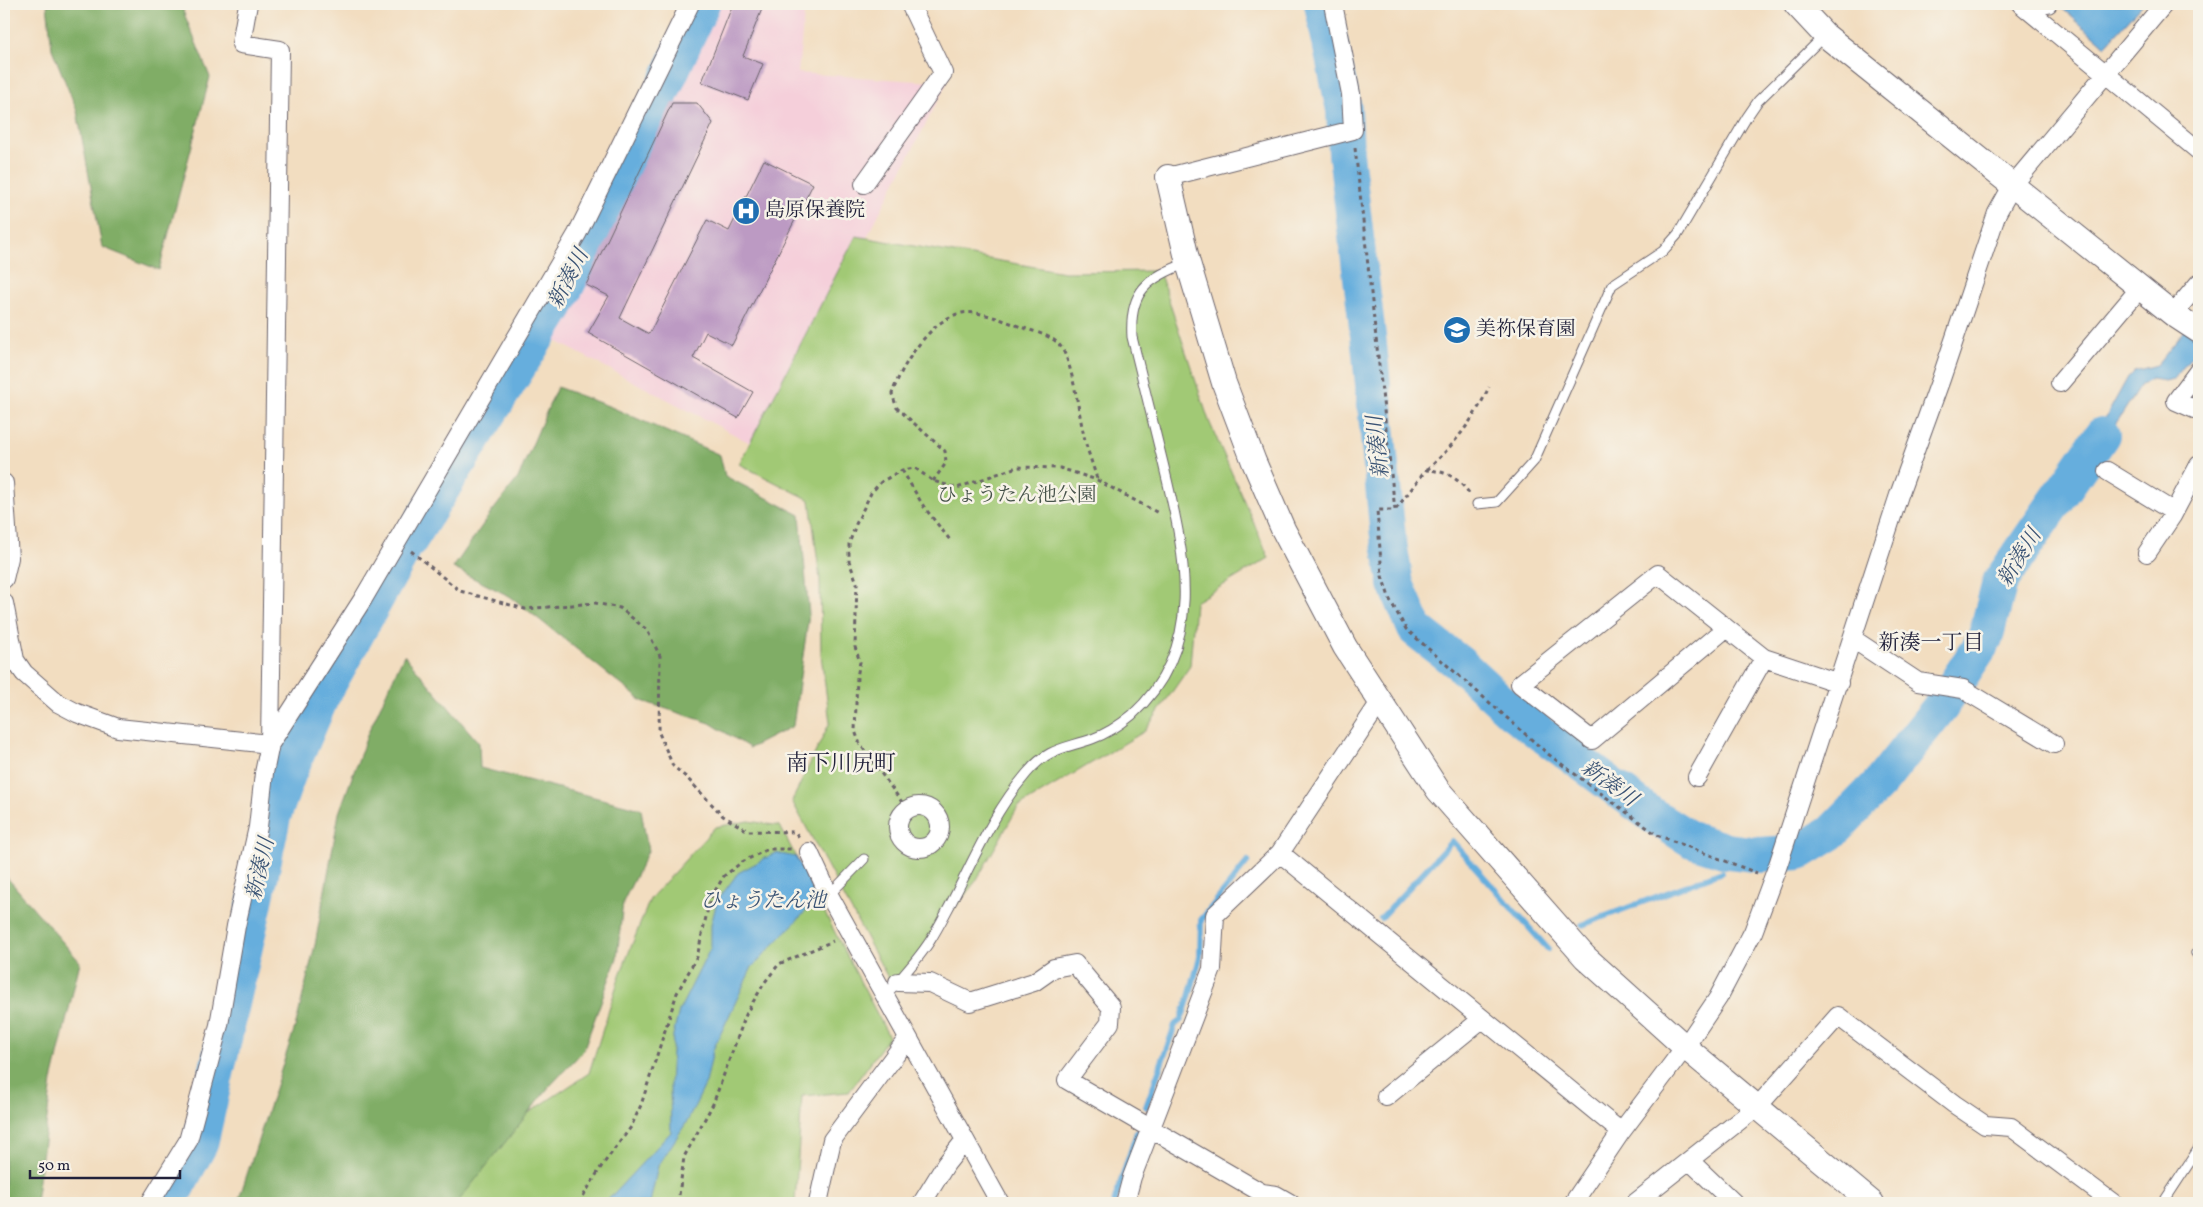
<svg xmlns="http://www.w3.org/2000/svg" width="2203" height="1207" viewBox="0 0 2203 1207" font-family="Vollkorn,'Noto Serif JP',serif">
  <rect width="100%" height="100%" fill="#f7f3e8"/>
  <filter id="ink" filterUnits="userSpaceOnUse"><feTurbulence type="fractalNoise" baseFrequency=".02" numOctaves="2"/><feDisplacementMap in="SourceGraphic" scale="10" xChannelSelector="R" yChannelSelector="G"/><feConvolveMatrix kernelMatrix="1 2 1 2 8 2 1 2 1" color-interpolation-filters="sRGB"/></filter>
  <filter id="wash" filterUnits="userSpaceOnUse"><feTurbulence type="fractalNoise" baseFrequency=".0096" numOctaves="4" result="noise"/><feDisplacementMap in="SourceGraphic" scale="20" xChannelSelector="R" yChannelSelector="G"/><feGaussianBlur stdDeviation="1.12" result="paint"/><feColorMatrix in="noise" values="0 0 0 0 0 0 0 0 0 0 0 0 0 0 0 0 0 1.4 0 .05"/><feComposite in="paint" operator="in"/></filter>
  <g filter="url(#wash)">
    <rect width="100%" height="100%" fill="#f2ddc0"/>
    <path fill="#f5cfda" d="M709 4H805L798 73 947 83 758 447 552 339Z"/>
    <path fill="#a1c974" stroke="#627658" d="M856 236 1064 272 1159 271 1209 421 1269 558 1195 602 1190 666 1145 731 1018 807 976 881 893 987 792 801 830 722 821 655 820 580 810 500 739 464Z
      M749 821 780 826 889 1037 849 1092 802 1096 795 1203H444L461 1158 589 1073 620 975 650 899 715 827Z"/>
    <path fill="#80ad66" stroke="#516850" d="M47 4H189L183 11 210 77 159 270 102 247 77 111 52 49Z
      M557 387 611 407 720 455 725 476 800 515 809 614 793 726 750 748 710 723 642 701 511 597 453 568 488 517 518 478Z
      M404 655 479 743 480 768 641 809 648 851 623 902 617 958 583 1051 549 1087 457 1203H236L239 1199 296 1024 315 945 339 813 368 733Z
      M4 874 80 962 52 1081 36 1203H4Z"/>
    <path fill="#66aedd" stroke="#44688c" d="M2057 4H2143L2105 46Z
      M2199 313V347L2174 379 2165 381 2151 379 2140 386 2119 419 2074 475 2128 377 2134 371 2157 365Z
      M775 853 796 857 813 890 805 912 752 967 713 1050 706 1083 688 1120 658 1166 650 1203H605L671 1132 670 1085 673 1035 679 1011 711 947V925L717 901 738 873Z"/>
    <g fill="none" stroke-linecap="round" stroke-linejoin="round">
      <path stroke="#66aedd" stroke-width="6" d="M1751 860 1760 855
        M1381 918 1452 841 1548 949
        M1582 925 1722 872
        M1146 1107 1175 1025 1181 1020 1189 997 1200 957 1201 920 1248 861
        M1114 1203 1137 1132"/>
      <path stroke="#66aedd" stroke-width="36" d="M1322 4 1344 110 1346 154 1369 344 1388 537 1396 584 1415 629 1459 663 1512 712 1652 815 1692 840 1727 851 1760 855 1800 852 1831 833 1880 783 1941 706 1985 639 2000 582 2102 435
        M410 540 556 307 643 133 702 4
        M168 1203 200 1144 252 916 273 817 288 775 321 698 402 552"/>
    </g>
    <g id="blocks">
      <path fill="#bc9ac3" d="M733 4H764L743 56 763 64 748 100 702 82Z
        M672 103H697L713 123 620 318 649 334 707 220 729 231 764 160 813 184 732 345 706 332 693 358 753 392 738 418 588 333 609 296 586 285Z"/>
    </g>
  </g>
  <g filter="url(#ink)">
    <use href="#blocks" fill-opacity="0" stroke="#6b636a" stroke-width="1"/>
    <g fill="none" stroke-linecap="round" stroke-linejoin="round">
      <g stroke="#6b636a" stroke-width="11">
        <path id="lane" d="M1477 504 1497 502 1534 461 1612 285 1663 251 1678 234 1747 117 1758 101 1825 35
          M829 895 864 859
          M2199 949 2196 953 2199 956
          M885 996C901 978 917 961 930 941 964 886 984 823 1027 773 1048 748 1063 749 1092 739 1106 734 1120 725 1132 715 1209 645 1184 551 1163 463 1153 421 1142 379 1132 337 1129 291 1147 278 1187 263
          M2163 1203 2199 1148"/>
      </g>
      <g stroke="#6b636a" stroke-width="20">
        <path id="street" d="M2021 4 2199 151
          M2047 4H2048
          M1168 177 1353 130 1351 94 1333 4
          M864 184 943 73 910 4
          M2173 314 2199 283
          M2199 370 2176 401 2199 411
          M2060 383 2140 288
          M2107 471 2174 512
          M4 483 9 558 4 579
          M2147 553 2172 516 2199 465
          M4 603 15 660 24 673 58 703 77 713 118 728 270 744
          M1726 628 1592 740 1520 684 1658 574 1764 658
          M1853 639 1918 682 1963 689 2054 744
          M270 744 363 599 577 234 690 4
          M1697 777 1764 658 1839 683
          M898 827a21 21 0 1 1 42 0a21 21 0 1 1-42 0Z
          M809 852 829 895 1000 1203
          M1280 853 1621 1132
          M898 982 930 983 970 1002 1034 982 1054 968 1075 964 1111 1007 1110 1023 1067 1080 1262 1193 1276 1195 1290 1203
          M1386 1097 1482 1019
          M1690 1161 1734 1203
          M150 1203 188 1141 219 1025 236 926 258 827 264 773 270 744 280 50 241 44 248 4
          M818 1203 832 1140 908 1038
          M922 1203 946 1164 965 1140
          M1125 1203 1132 1177 1212 969 1215 915 1280 853 1380 702
          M1573 1203 1621 1132 1685 1047 1718 998 1753 932 1778 865 1899 495 1941 379 1997 213 2012 186 2164 4
          M1635 1203 1758 1106 1838 1016 1954 1104 1985 1125 2011 1127 2113 1203"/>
      </g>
      <g stroke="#6b636a" stroke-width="26">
        <path id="secondary" d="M1796 4 1825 35 1865 67 2173 314 2199 331
          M1168 177 1188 263 1224 383 1254 462 1283 529 1345 647 1438 790 1585 957 1685 1047 1872 1203"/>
      </g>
      <path stroke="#6b636a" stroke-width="3" stroke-dasharray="4 4" stroke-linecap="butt" d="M1355 148 1395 510H1377L1382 576 1390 600 1406 629 1548 754 1657 835 1757 873
        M902 470 924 507 950 540
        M1427 470C1453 446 1474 420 1489 387
        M933 481 946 463 945 451 897 408 892 394C901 366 931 318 962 313 979 310 1005 321 1021 327 1034 332 1053 335 1061 347 1073 364 1079 415 1084 436 1087 450 1093 465 1097 479
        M1396 509 1426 470C1446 471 1457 477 1469 493
        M411 551 460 591 525 609 595 603 620 608 647 630 660 656 659 733 673 766 687 778 723 816 748 831 795 832 799 837
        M907 809 860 744 855 731 857 677 860 662 855 647 857 583 849 561V544L856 524 871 493 881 482 902 470 915 468 933 481 957 488 1017 467 1060 468 1097 480 1160 514
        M579 1203 601 1167 631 1127 641 1105 677 993 697 957 710 899 724 876 742 862 768 849H792
        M678 1203 684 1157 713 1104 747 1012 765 982 779 964 833 941"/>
      <use href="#lane" stroke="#fff" stroke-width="9"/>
      <use href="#street" stroke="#fff" stroke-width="18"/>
      <use href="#secondary" stroke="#fff" stroke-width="24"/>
    </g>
  </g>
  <defs>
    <g id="hospital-disc" transform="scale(1.4375)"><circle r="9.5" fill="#1f6fb2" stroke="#f7f3e8"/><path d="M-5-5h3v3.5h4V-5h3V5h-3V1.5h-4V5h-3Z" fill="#fff"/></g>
    <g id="school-disc" transform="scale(1.4375)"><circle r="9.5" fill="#1f6fb2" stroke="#f7f3e8"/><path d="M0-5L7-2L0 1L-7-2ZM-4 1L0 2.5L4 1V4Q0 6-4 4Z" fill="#fff"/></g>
  </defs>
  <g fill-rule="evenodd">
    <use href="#hospital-disc" x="746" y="211"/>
    <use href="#school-disc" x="1457" y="330"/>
  </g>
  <g text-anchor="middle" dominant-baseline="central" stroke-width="5" stroke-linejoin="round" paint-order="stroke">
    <g font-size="20" fill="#22223b" stroke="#f7f3e8" text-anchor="start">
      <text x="765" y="211">島原保養院</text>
      <text x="1476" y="330">美祢保育園</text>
    </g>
    <g font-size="20" fill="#48544c" stroke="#f7f3e8">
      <text x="1017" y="496">ひょうたん池公園</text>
    </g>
    <g font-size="21" font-style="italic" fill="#3a5374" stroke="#f7f3e8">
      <text transform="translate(569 279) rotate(-63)">新湊川</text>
      <text transform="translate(1379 447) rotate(-96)">新湊川</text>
      <text transform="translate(2020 558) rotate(-58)">新湊川</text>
      <text transform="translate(1609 784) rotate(36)">新湊川</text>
      <text transform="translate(261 869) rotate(-77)">新湊川</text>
      <text x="763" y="901">ひょうたん池</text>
    </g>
    <g font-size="21" fill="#22223b" stroke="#f7f3e8">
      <text x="1931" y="643">新湊一丁目</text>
    </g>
    <g font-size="22" fill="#22223b" stroke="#f7f3e8">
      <text x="841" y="764">南下川尻町</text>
    </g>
  </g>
  <rect width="2203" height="1207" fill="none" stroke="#f7f3e8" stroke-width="20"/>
  <path d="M30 1170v8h150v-8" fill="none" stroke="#22223b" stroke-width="2.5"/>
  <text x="38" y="1170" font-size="15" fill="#22223b" stroke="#f7f3e8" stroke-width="4" paint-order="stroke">50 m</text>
</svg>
